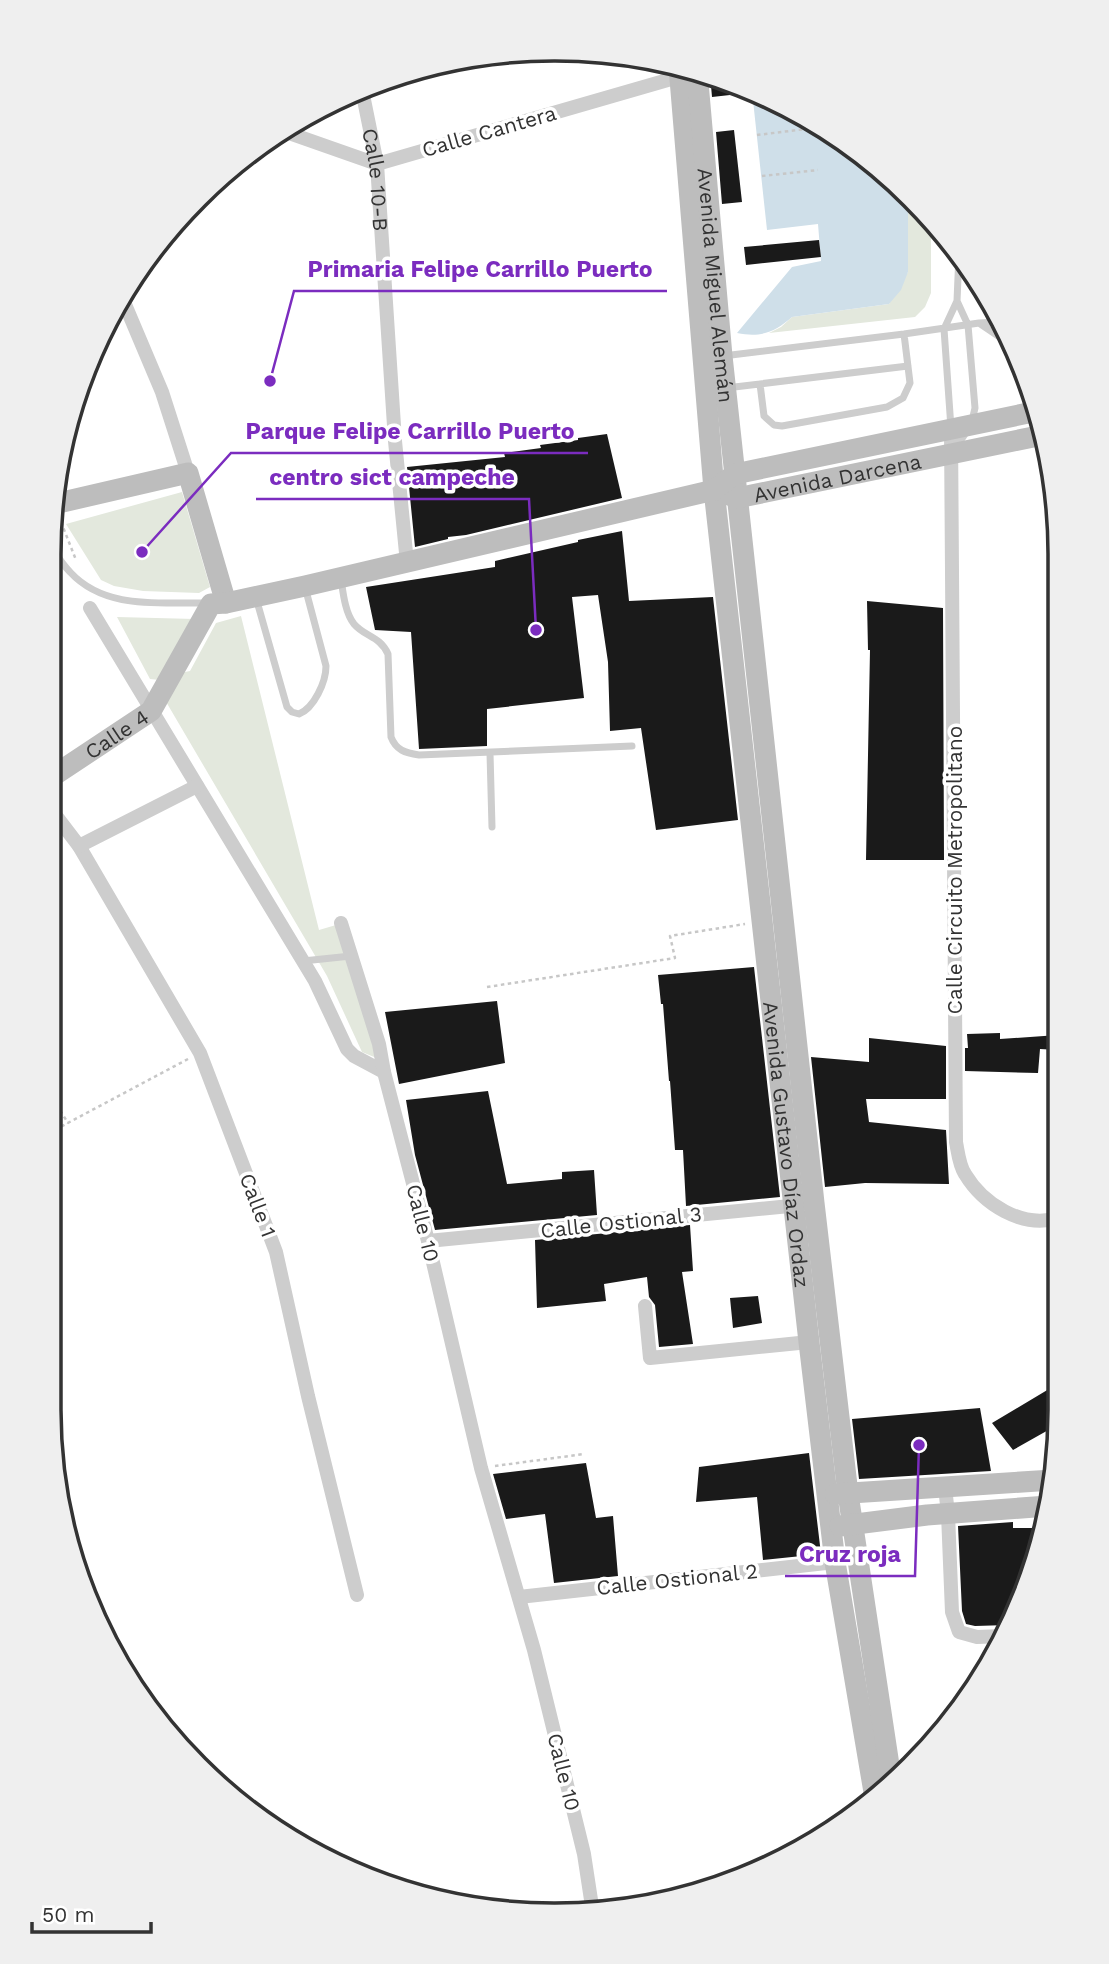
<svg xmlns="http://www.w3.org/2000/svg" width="1109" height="1964" viewBox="0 0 1109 1964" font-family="'Work Sans',sans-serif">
  <rect width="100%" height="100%" fill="#fff"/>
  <path fill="#e3e8dd" d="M908 194 931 221V293L925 307 915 317 769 333 781 327 792 317 889 304 908 272Z
    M182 492 210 587 199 593 143 591 114 586 101 580 66 524Z
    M241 616 319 930 336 925 379 1059 362 1052 327 976 165 700 180 673 190 671 216 623Z
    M117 617 195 619 160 680 150 679Z"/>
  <path fill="#cfdfe9" d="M752 91 808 117 908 194V272L901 290 889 304 792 317C775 332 761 338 737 333L792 267 821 261 818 224 767 230Z"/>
  <path fill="#1a1a1a" d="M710 74 729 81 730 95 712 97Z
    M734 130 742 202 722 204 716 132Z
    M819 240 821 257 746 265 744 247Z
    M607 434 622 498 466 535 448 537V539L415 547 407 467 505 457 504 453 541 448 540 445 578 440V438Z
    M622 531 629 601 713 597 738 820 656 830 641 728 610 731 608 662 598 595 572 597 584 698 487 709V746L419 749 411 632 375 630 366 587 495 567V561L578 542V540Z
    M867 601 943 608 944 860H866L870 650H868Z
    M754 967 780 1197 686 1206 683 1150H675L670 1081H669L663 1004H661L658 975Z
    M497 1001 505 1063 399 1084 385 1012Z
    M1000 1033V1039L1058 1035V1050L1040 1049 1038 1073 965 1071V1048H968L967 1034Z
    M869 1038 946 1046V1099H866L869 1122 946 1130 949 1184 865 1183 825 1187 811 1057 869 1062Z
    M488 1091 507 1184 562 1179V1172L594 1170 597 1215 435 1230 415 1155 406 1100Z
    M690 1225 693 1271 682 1272 693 1344 659 1347 655 1305 649 1297 647 1277 604 1284 606 1301 537 1308 535 1240Z
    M758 1296 762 1323 733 1328 730 1298Z
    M1059 1383V1424L1013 1450 992 1423Z
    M980 1408 991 1471 859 1479 852 1419Z
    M809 1453 821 1554 763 1560 757 1497 696 1502 699 1467Z
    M586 1463 596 1518 613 1516 618 1576 554 1583 545 1514 506 1519 493 1474Z
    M1013 1522V1528H1045L1043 1541 1008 1625 975 1626 966 1624 962 1611 958 1526Z"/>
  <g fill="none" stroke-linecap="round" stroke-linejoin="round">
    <path stroke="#c7c7c7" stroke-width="2.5" stroke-dasharray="3.5 3.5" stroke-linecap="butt" d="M752 92H753
      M757 135 814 128
      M762 176 818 170
      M61 522 76 560
      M487 987 675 958 670 936 745 924
      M49 1093 68 1123
      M49 1133 188 1059
      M495 1466 584 1454"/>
    <path stroke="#cdcdcd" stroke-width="7" d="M979 323 999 322
      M723 356 904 334 979 323 1010 344
      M760 384 764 416 774 425 782 426 887 407 903 398 910 383 904 334
      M726 388 908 366
      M951 428 944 329 957 301 959 254
      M955 449 971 425 975 408 968 325 957 301
      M50 545C56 554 62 564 70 572 105 610 159 602 206 603
      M341 579C343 592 345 613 354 624 365 637 380 636 388 654L391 737C396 750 405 753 419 755L632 746
      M256 598 287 707 292 712 299 714C314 708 326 682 326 666L305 587
      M490 753 492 827
      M303 961 351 956"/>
    <g stroke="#cdcdcd" stroke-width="14">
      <path id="s1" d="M362 90 377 164 395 441 407 563"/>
      <path d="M283 131 377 164 685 75"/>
      <path d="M121 295 162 392 188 473"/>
      <path d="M951 430 956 1142C958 1152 959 1165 965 1174 983 1204 1022 1229 1058 1218"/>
      <path d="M90 608 315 981 347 1049 354 1056 384 1072"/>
      <path d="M50 808 79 846 200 1053 276 1252 308 1396 357 1595"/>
      <path d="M79 846 197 786"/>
      <path d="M341 923 379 1044 384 1072 428 1241 481 1468 534 1650 584 1854 593 1913"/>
      <path d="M428 1241 800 1205"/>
      <path d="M645 1306 650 1358 809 1342"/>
      <path d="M945 1487 948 1514 952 1612 959 1632 977 1637 1003 1636"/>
      <path d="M519 1597 835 1562"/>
    </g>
    <g stroke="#bdbdbd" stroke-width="21">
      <path id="s2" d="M679 67 714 490 809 1342 835 1562 875 1798"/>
      <path id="s3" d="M697 71 722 356 814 1203 848 1494 892 1785"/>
      <path id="s4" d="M726 494 737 498 1043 435"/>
      <path d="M54 504 188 473 226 603"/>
      <path id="s5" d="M50 778 151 711 211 604 226 603 305 586 714 490 735 474 1038 411"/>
      <path d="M835 1494 1053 1480"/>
      <path d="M840 1526 927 1515 1048 1506"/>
    </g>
  </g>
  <g text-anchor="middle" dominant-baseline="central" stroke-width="7" stroke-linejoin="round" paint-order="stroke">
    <g font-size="21" fill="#333" stroke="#fff">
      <text transform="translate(489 131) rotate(-16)">Calle Cantera</text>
      <text stroke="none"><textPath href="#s1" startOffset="91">Calle 10-B</textPath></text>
      <text stroke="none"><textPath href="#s3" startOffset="215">Avenida Miguel Alemán</textPath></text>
      <text stroke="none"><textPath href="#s4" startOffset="114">Avenida Darcena</textPath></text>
      <text stroke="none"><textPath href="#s5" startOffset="80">Calle 4</textPath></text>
      <text transform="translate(954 870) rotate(-90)">Calle Circuito Metropolitano</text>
      <text stroke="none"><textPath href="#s2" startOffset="1083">Avenida Gustavo Díaz Ordaz</textPath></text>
      <text transform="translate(258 1205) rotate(69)">Calle 1</text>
      <text transform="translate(621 1222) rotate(-6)">Calle Ostional 3</text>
      <text transform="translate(423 1223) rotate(76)">Calle 10</text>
      <text transform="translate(677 1579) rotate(-6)">Calle Ostional 2</text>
      <text transform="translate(564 1772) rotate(76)">Calle 10</text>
    </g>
  </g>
  <path d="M0 0H1109V1964H0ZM554 61H555A493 493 0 0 1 1048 554V1410A493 493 0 0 1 555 1903H554A493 493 0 0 1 61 1410V554A493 493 0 0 1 554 61Z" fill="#efefef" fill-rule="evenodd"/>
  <path fill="none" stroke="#333" stroke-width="3.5" d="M554 61H555A493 493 0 0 1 1048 554V1410A493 493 0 0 1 555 1903H554A493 493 0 0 1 61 1410V554A493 493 0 0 1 554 61Z"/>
  <path fill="none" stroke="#7b2cbf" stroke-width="2.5" d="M270 381L294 291H667M142 552L231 453H588M536 630L529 499H256M919 1445L915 1576H785"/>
  <g fill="#7b2cbf" stroke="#fff" stroke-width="2.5">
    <circle cx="270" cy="381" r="7"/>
    <circle cx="142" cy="552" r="7"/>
    <circle cx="536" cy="630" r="7"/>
    <circle cx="919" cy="1445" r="7"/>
  </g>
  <g font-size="23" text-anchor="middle" font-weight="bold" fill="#7b2cbf" stroke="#fff" stroke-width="7" stroke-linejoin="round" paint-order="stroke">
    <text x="480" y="277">Primaria Felipe Carrillo Puerto</text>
    <text x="410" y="439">Parque Felipe Carrillo Puerto</text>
    <text x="392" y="485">centro sict campeche</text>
    <text x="850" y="1562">Cruz roja</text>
  </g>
  <path d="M32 1922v10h119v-10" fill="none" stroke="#333333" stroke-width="3.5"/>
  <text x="42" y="1922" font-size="21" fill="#333333" stroke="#ffffff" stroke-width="5" paint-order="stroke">50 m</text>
</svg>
